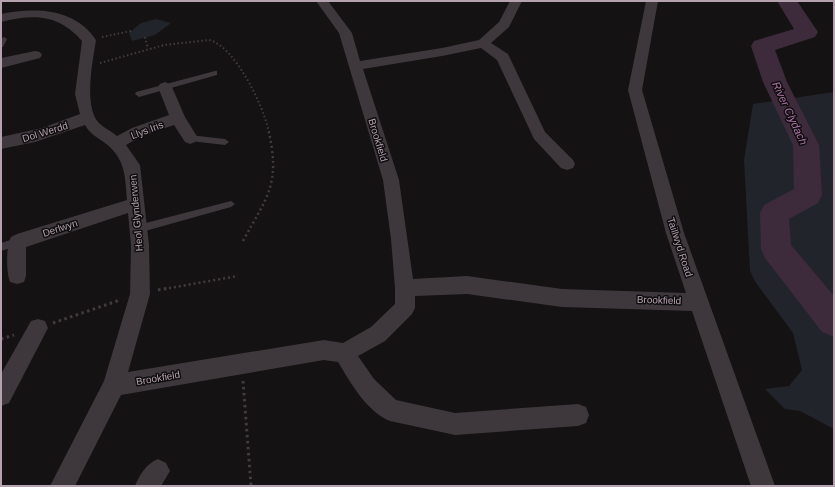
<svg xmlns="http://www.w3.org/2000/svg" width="835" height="487" viewBox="0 0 835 487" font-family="Helvetica,sans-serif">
  <rect width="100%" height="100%" fill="#141213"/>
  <path fill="#22242c" d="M156 19 171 23 155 35 132 41 129 33 141 23Z
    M834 92V429L800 411 785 409 765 389 789 386 802 370 793 333 756 283 750 271 744 160 753 104Z"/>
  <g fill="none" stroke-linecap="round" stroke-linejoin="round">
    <path fill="#3d2b3b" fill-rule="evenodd" d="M777 1H797L818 32 815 37 775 50 787 82 819 145 822 195 818 203 789 219 791 245 834 296V337L822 332 765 258 761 249 760 213 764 205 794 189 793 145 763 82 751 46 754 41 794 29Z"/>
    <path stroke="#423b3f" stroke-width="2" stroke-dasharray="1.5 2.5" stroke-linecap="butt" d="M102 37 131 31
      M145 37 148 49
      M100 63 164 45 209 40C234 45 263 105 268 129"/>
    <path stroke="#423b3f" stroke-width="2.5" stroke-dasharray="2 3" stroke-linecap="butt" d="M243 241C268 195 281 184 268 128
      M164 289 238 276"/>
    <path stroke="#423b3f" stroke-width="3" stroke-dasharray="2.5 3.5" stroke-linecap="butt" d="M158 290 170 288
      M53 323 120 300
      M1 339 14 335
      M243 381 251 486"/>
    <path fill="#3e373b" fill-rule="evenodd" d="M4 37 7 39 3 47H1V39Z
      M215 71H217V75L139 97 135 94 136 92Z
      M190 135 225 139 229 142 225 145 190 141 186 138Z
      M231 201 235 204 231 207 138 233 135 232 134 229 135 226 138 225Z
      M17 238 20 239 21 242 20 245 1 251V243Z"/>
    <path fill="#3e373b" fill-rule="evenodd" d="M316 1H328L352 33 360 61 442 48 479 40 499 22 510 1H522L509 27 491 43 508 54 545 132 573 160 575 164 573 168 567 170 561 168 534 139 497 60 481 48 442 56 363 69 399 180 413 279 467 276 562 289 686 293 666 233 628 90 646 1H658L642 90 684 233 775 486H751L692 311 562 307 467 294 415 296V308L412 314 385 341 358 356 374 379 396 400 455 413 578 404 586 407 589 415 586 423 578 426 455 435 390 421C366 411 351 383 338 362L324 360 121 395 75 486H50L104 381 130 294 131 245 128 213 26 247V276L24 282 17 284 10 282C6 272 6 246 11 237L17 234 127 200C125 177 126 159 105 143 98 138 89 133 85 125L35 142 1 149V137L42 128 80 114 75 94 82 41C58 14 34 14 1 22V14C35 7 75 8 96 40 93 60 83 107 99 123 104 128 111 131 117 136L132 128 169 115 158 87 160 84 165 82 170 84 172 87 185 117 198 138 195 142 190 144 185 142 174 125 142 136 126 145 140 165 149 245 150 294 128 372 324 340 343 343 371 327 395 304V288L391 239 383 180 339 33Z
      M35 51 40 52 42 55 40 58 1 68V58Z
      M38 319 45 321 48 328 9 403 1 406V374L31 321Z
      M158 459 166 463 170 471 161 486H135C140 474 146 464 158 459Z"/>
  </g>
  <g text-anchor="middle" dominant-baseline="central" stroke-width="3" stroke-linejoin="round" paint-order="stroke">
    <g font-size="10" fill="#b5a2af" stroke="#0f0d0e">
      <text transform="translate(147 130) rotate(-21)">Llys Iris</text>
      <text transform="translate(45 132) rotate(-17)">Dol Werdd</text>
      <text transform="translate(378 140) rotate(73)">Brookfield</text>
      <text transform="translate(136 213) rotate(-95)">Heol Glynderwen</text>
      <text transform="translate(60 228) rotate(-18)">Derlwyn</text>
      <text transform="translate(680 247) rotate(72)">Taillwyd Road</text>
      <text transform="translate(659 300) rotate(2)">Brookfield</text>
      <text transform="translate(158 378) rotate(-10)">Brookfield</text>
    </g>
    <g font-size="11" font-style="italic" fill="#b377ac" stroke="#0f0d0e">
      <text transform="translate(790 113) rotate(65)">River Clydach</text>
    </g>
  </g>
  <rect width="835" height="487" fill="none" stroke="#b5a2af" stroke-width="4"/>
</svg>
